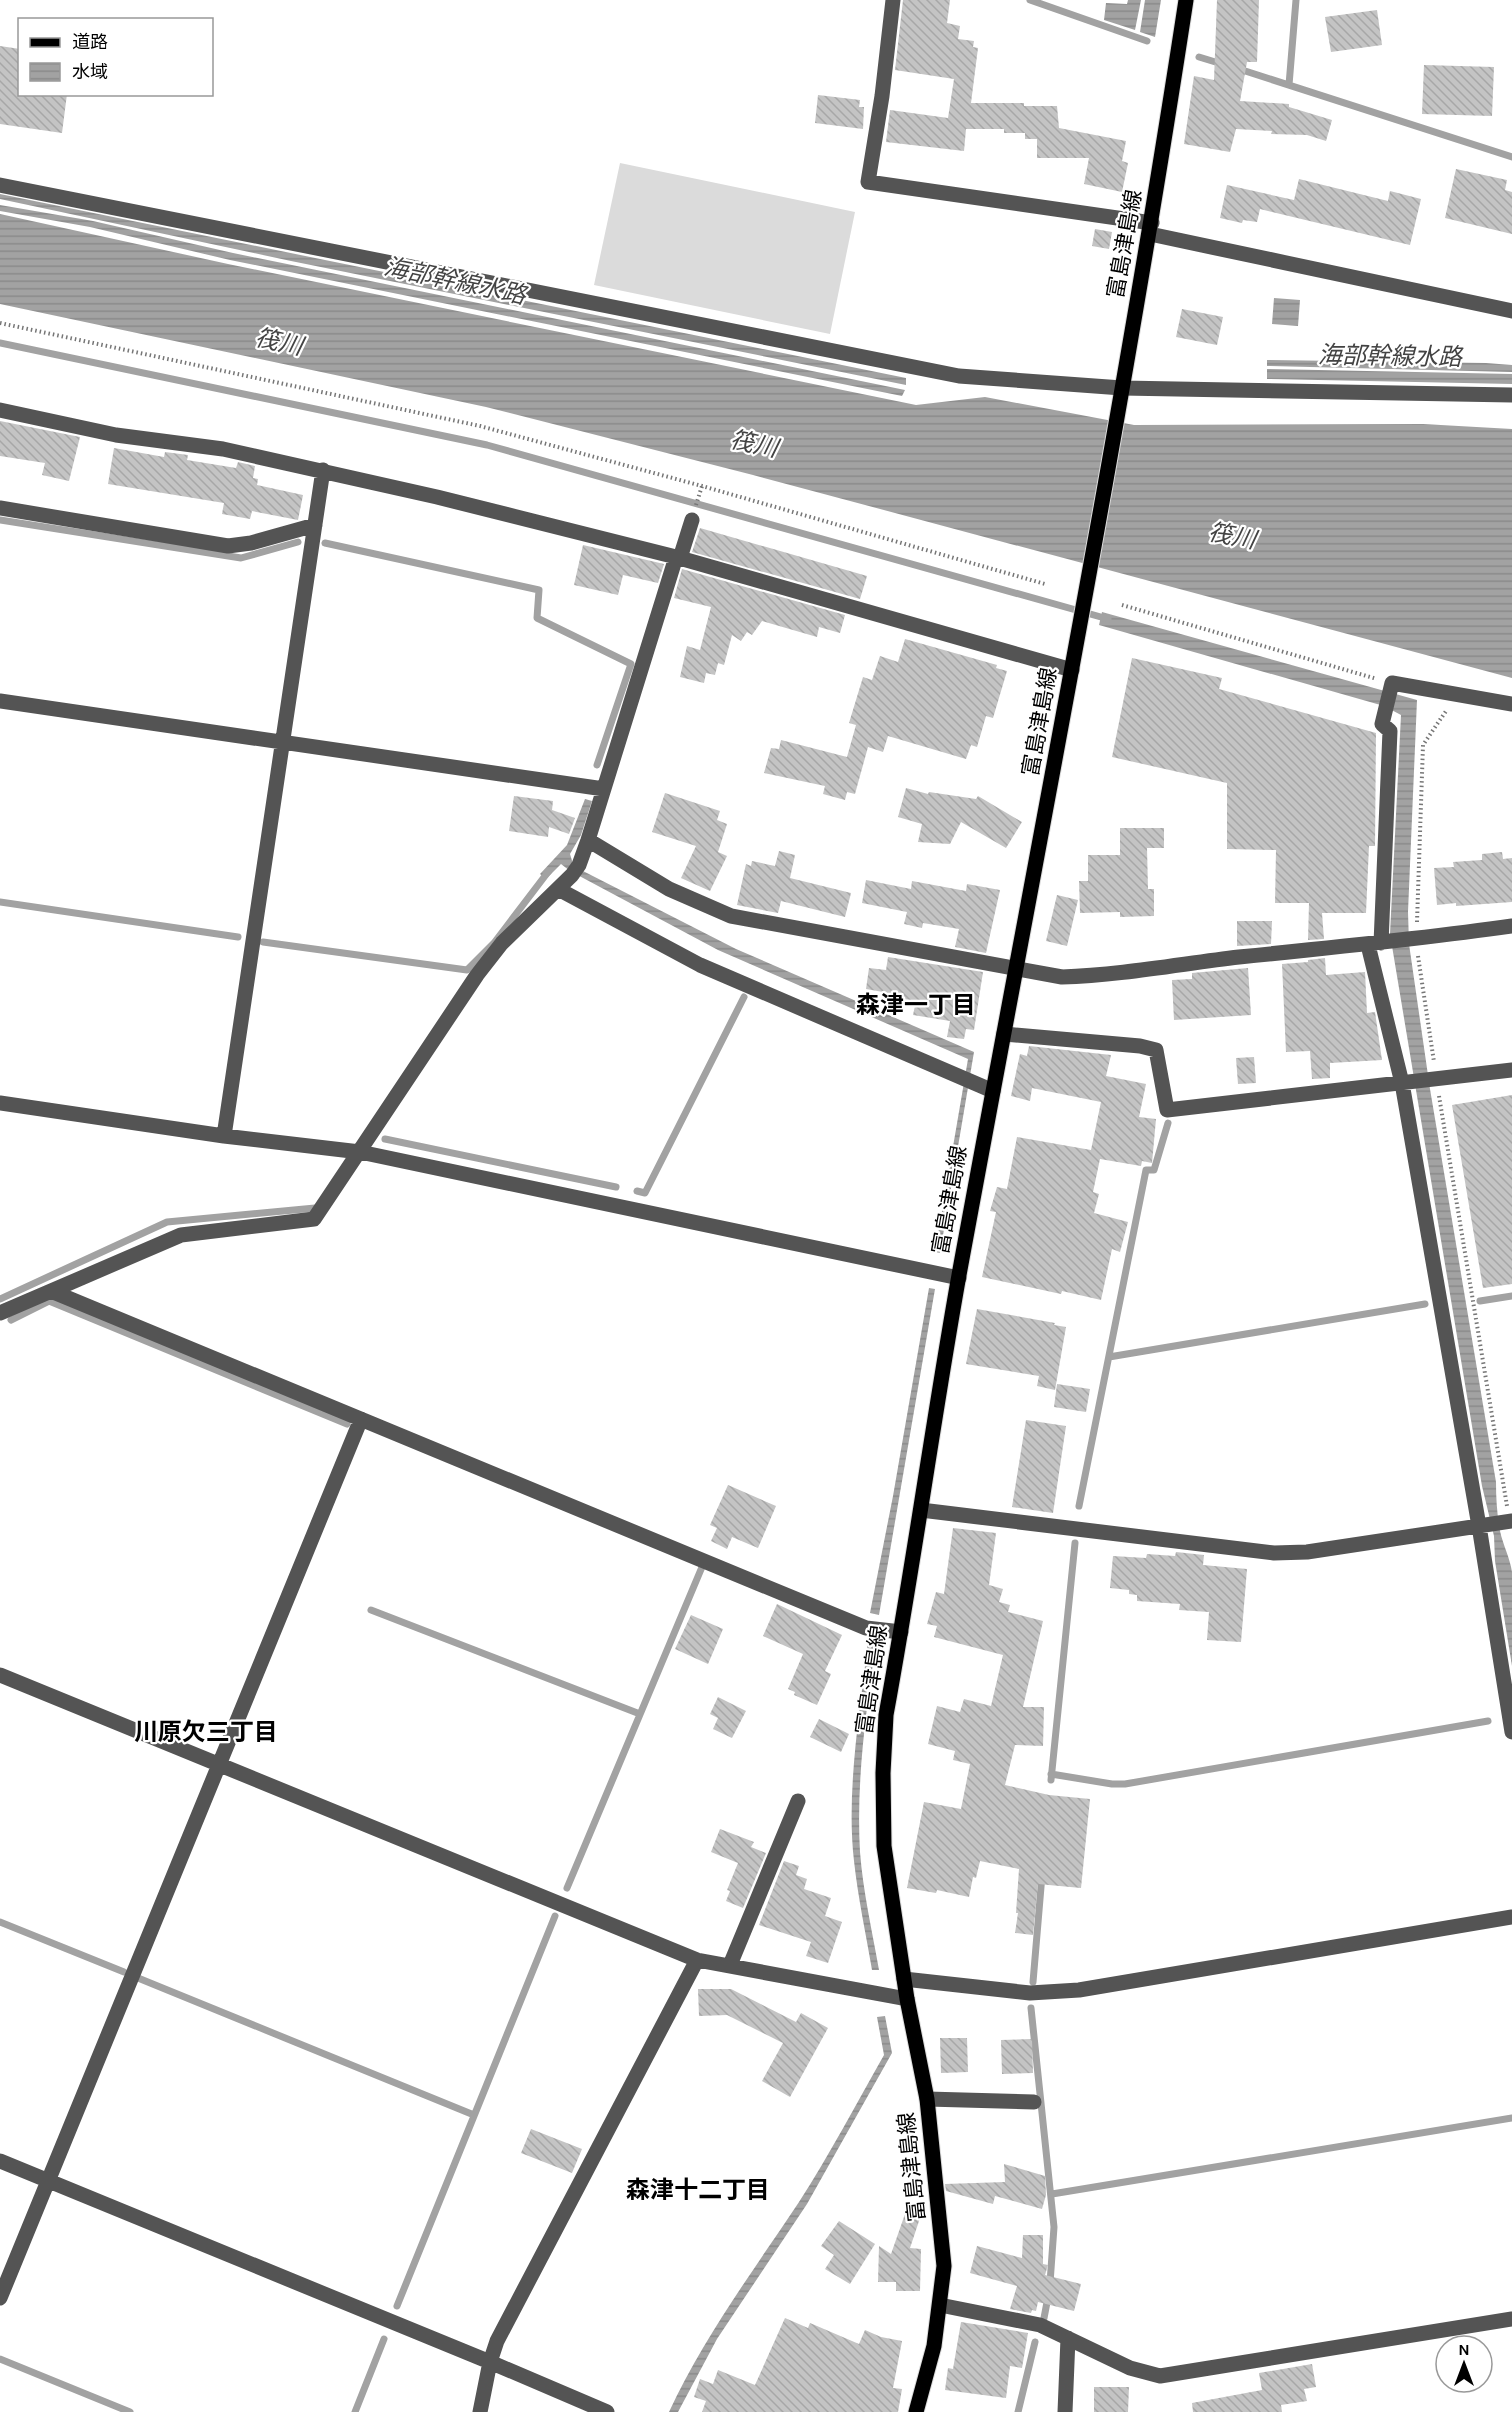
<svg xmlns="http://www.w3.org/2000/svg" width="1512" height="2412" viewBox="0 0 1512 2412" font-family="Karla,'Noto Sans JP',sans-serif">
  <defs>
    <pattern id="water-rules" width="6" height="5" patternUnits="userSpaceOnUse" patternTransform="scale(1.5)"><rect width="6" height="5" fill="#a2a2a2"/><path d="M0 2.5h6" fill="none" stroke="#8a8a8a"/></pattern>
    <pattern id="building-back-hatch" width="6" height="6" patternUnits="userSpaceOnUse" patternTransform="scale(1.5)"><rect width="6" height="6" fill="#c4c4c4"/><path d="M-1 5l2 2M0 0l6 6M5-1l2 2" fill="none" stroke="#a7a7a7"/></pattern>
  </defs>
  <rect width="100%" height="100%" fill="#fff"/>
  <path fill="#dbdbdb" d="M620 163 855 212 830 334 594 285Z"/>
  <path fill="url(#water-rules)" d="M1128 0H1141L1135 30 1104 20 1106 3 1127 4Z
    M1145 0H1161L1155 37 1140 32Z
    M0 194 906 378V385L291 261 0 199Z
    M0 205 93 221 233 253 905 390 902 396 230 260 90 227 0 211Z
    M0 214 228 264 916 405 985 397 1134 425 1423 424 1512 429V678L753 475 486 407 0 304Z
    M1274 298 1300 300 1298 326 1272 324Z
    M1267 360 1486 363 1512 365V372L1267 366Z
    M1267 369 1512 374V384L1267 379Z
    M1102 612 1417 700 1408 912 1409 944 1430 1089 1496 1482C1496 1499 1497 1514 1500 1531 1503 1545 1510 1558 1512 1572V1666L1495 1561 1494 1536 1482 1486 1390 934 1401 715 1384 706 1099 625Z
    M585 799 592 801 581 835 570 854 573 864 583 871 736 949 974 1052 940 1253 935 1252 968 1059 718 950 570 871 561 864 546 879 540 874 567 845Z
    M929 1288 935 1289 879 1615 870 1613 893 1496Z
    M868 1641 876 1642C866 1712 856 1781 860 1852 863 1891 872 1931 879 1970H872C866 1934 858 1898 854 1861 846 1791 860 1712 868 1641Z
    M885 2016 892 2053 807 2204 717 2339 678 2412H669C704 2337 753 2271 799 2202 830 2154 856 2104 884 2055L877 2017Z"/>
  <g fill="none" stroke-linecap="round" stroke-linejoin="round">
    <path stroke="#a2a2a2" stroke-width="7" d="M1030 0 1147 41
      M1199 57 1222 64
      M1239 69 1512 157
      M1289 85 1296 0
      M0 343 487 445 1108 619
      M0 520 241 558 298 542
      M325 543 539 590 537 618 631 664 597 765
      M0 902 238 937
      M263 942 467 970 494 943 548 872
      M385 1139 616 1187
      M637 1191 645 1193 744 997
      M0 1299 167 1222 315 1208
      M1480 1301 1512 1296
      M11 1320 49 1301 347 1424
      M1109 1357 1425 1304
      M1079 1506 1146 1170H1154L1168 1123
      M371 1610 640 1714
      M1051 1774 1112 1784H1125L1488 1721
      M1051 1780 1075 1543
      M567 1888 702 1567
      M0 1922 124 1972
      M138 1978 474 2115
      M1033 1982 1042 1875
      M1031 2008 1054 2227 1050 2283
      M1052 2194 1512 2118
      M397 2306 555 1916
      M1044 2318 1048 2297
      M0 2359 130 2412
      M355 2412 384 2339
      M1018 2412 1035 2342"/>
  </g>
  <path fill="url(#building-back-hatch)" d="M903 0H950L947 23 960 26 958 39 974 41 973 47 978 48 971 103H1024V106H1057L1059 128 1126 141 1122 161 1128 163 1122 192 1084 184 1089 158H1037V139H1025V133H1004V129H966L964 151 886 142 890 110 948 118 954 79 895 70Z
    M1217 0H1259L1257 62H1247L1240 101 1289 104V107L1332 120 1326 141 1307 135 1271 134 1272 131 1236 129 1230 152 1184 144 1194 76 1214 80Z
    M1377 10 1382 45 1331 52 1325 17Z
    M0 46 20 49V94H67L62 133 0 124Z
    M1424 65 1494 67 1492 116 1422 114Z
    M818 95 860 100 859 107H864L863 129 815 123Z
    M1456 169 1507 180 1505 190 1512 192V234L1445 218Z
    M1299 179 1388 201 1390 191 1421 199 1410 245 1260 209 1257 222 1243 220 1242 223 1220 218 1227 185 1294 200Z
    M1095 229 1112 232 1109 249 1092 246Z
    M1182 309 1223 317 1217 345 1176 337Z
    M0 421 80 437 69 481 42 475 45 463 0 456Z
    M114 448 164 457 165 452 188 455 187 460 236 468 238 462 255 466 253 478 258 479 257 485 303 495 298 520 252 511 250 519 222 514 224 503 108 484Z
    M700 528 867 576 860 599 692 552Z
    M583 545 664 564 658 583 623 575 618 595 574 585Z
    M682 569 845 615 840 633 819 627 817 637 762 621 752 635 747 632 741 641 732 635 724 665 718 663 715 675 706 673 704 683 680 677 687 646 700 650 711 607 674 598Z
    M905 639 997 665 996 668 1007 671 993 718 986 716 977 747 971 745 966 759 888 736 883 752 868 747 855 794 847 792 845 800 823 794 825 786 764 773 771 748 779 749 781 740 847 757 856 725 849 723 863 677 872 680 880 656 898 662Z
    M1132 658 1222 678 1219 689 1376 733 1375 846H1369L1366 913H1322L1324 939 1308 940 1309 903H1275L1276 850 1227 849V783L1112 757Z
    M906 788 928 794 929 792 976 799 978 796 1022 822 1006 848 961 822 950 844 918 842 922 824 898 817Z
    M665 793 720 811 717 820 727 824 718 852 727 856 710 891 681 878 696 846 652 832Z
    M514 796 553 801 552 810 575 818 569 834 549 827 548 837 509 831Z
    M1120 828H1164V848H1147L1148 889H1154V916L1120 917V912L1080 913 1079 881H1088V855H1120Z
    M779 851 795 855 790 878 851 893 845 917 781 901 778 913 737 905 746 864 751 866 752 861 775 866Z
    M1502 852 1503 859 1512 858V902L1456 906V903L1437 905 1434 868 1454 867 1453 862 1482 860V854Z
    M866 880 911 889 912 881 966 891 967 884 1000 890 986 953 955 947 959 929 923 923 922 928 904 924 907 912 862 903Z
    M1057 895 1078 900 1067 946 1046 941Z
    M1237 921H1272L1271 944 1237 946Z
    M888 957 983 972 974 1030 966 1029 964 1039 947 1037 950 1021 913 1015 916 1001 882 996 883 992 866 989 869 968 886 970Z
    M1325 958 1326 975 1365 972 1367 1013 1375 1012 1382 1060 1330 1063V1078L1312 1079 1310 1051 1286 1052 1282 964 1308 962V960Z
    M1248 968 1251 1015 1174 1020 1172 980 1192 979V973Z
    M1029 1046 1111 1055 1106 1076 1146 1084 1139 1117 1156 1119 1152 1163 1142 1161 1141 1166 1100 1159 1093 1192 1099 1194 1094 1213 1128 1222 1120 1252 1112 1249 1101 1300 1062 1291 1061 1294 982 1277 996 1212 990 1211 997 1187 1007 1189 1017 1137 1091 1150 1101 1102 1032 1088 1030 1101 1011 1096 1020 1054 1027 1056Z
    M1254 1057 1256 1083 1238 1084 1236 1058Z
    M1512 1095V1284L1483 1288 1452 1105Z
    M977 1309 1055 1323 1054 1325 1066 1327 1055 1390 1037 1386 1039 1376 966 1364Z
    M1057 1384 1090 1389 1086 1412 1054 1407Z
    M1026 1420 1066 1426 1053 1513 1012 1507Z
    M728 1485 776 1506 758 1548 732 1537 727 1549 711 1541 717 1528 710 1525Z
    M953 1528 996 1533 989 1585 1003 1589 999 1602 1010 1605 1008 1612 1043 1621 1023 1707H1044L1043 1746 1015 1745 1005 1785 1049 1795 1090 1799 1081 1888 1038 1884 1033 1935 1015 1933 1018 1913H1016L1019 1869 980 1861 976 1878 973 1877 969 1897 937 1890 936 1893 907 1888 924 1802 961 1809 970 1764 953 1760 955 1751 928 1744 937 1706 960 1712 964 1699 991 1706 1003 1655 934 1637 937 1626 927 1624 936 1592 944 1594Z
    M1176 1552 1204 1555 1203 1565 1247 1569 1241 1642 1207 1640 1209 1612 1179 1610 1180 1604 1137 1601V1595L1129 1594V1590L1110 1588 1113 1556 1146 1558 1147 1554 1175 1556Z
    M777 1604 842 1635 825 1671 831 1674 817 1705 794 1695 795 1692 788 1689 803 1654 763 1636Z
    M691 1615 723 1629 708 1664 675 1649Z
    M718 1697 746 1711 732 1738 713 1729 718 1718 710 1714Z
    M819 1719 849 1734 841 1752 810 1737Z
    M720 1829 754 1842 751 1847 766 1853 743 1908 726 1901 730 1891 727 1890 738 1863 711 1852Z
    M784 1861 799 1866 796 1875 807 1879 804 1889 831 1898 825 1916 842 1922 828 1963 806 1956 811 1942 759 1925Z
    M698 1989H731L796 2022 801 2013 828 2028 790 2097 762 2081 783 2043 727 2015 699 2016Z
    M940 2038H967L968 2072 941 2073Z
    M1032 2039 1033 2073 1002 2074 1001 2040Z
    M531 2129 582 2149 572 2173 521 2153Z
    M1004 2164 1045 2176 1046 2195 1042 2209 995 2196 993 2204 946 2191 945 2184 1005 2182Z
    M905 2214 920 2218 910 2248 921 2249 920 2291H896V2282H878L879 2246 891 2254Z
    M839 2221 875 2244 850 2284 825 2269 834 2255 821 2246Z
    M1023 2235H1043V2264L1048 2265 1045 2275 1081 2284 1074 2311 1038 2302 1036 2311 1032 2310 1031 2313 1010 2309 1017 2286 970 2273 977 2246 1022 2258Z
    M785 2318 808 2328 810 2323 859 2344 865 2330 881 2337 902 2341 893 2388 902 2389 898 2412H702L706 2401 694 2397 700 2379 713 2384 718 2370 755 2385Z
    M961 2322 1028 2333 1022 2368 1010 2366 1006 2398 945 2390 948 2368 953 2369Z
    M1312 2364 1316 2387 1304 2389 1307 2401 1281 2405 1282 2412H1193L1192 2403 1262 2390 1259 2373Z
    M1094 2387H1129L1128 2412H1094Z"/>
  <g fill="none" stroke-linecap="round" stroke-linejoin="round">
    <g stroke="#dbdbdb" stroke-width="17">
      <path id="major" d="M916 2412 934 2346 944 2266 927 2099 907 1999 884 1846 883 1773 886 1715C913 1568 933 1421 959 1275 1037 850 1121 427 1186 0"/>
    </g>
    <path stroke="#767676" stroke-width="4" stroke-dasharray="1.5 3" stroke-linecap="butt" d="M0 323 480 426 702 486 1045 584
      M696 505 702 486
      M1122 605 1377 679
      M1417 922 1423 745 1446 711
      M1418 956 1434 1062
      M1439 1096 1507 1506"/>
    <path stroke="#545454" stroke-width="15" d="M893 0 882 96 868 182 1152 223
      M0 185 959 376 1122 388 1512 395
      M1150 234 1512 311
      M0 410 116 435 223 449 437 497 676 557 1072 670
      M0 508 228 546 251 543 315 525
      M680 558 692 520
      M0 701 604 789
      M588 840 669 889 731 916 1062 977C1121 975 1180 964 1239 957 1330 948 1421 939 1512 926
      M558 889 700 965 993 1091
      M1381 943 1390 731 1382 724 1392 683 1512 704
      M1368 945 1402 1083 1479 1526 1512 1732
      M1004 1034 1140 1046 1156 1050 1167 1110 1512 1070
      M0 1103 224 1136 360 1152 959 1278
      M224 1136 323 470
      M51 1291 866 1628 901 1632
      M0 1313 181 1235 314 1219 477 975 502 943 572 875 579 865 588 840 676 557
      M921 1510 1274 1553 1307 1552 1512 1521
      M0 1675 697 1960 907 1999
      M730 1965 798 1801
      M904 1979 1030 1993 1079 1990 1512 1917
      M927 2099 1034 2102
      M0 2161 490 2362 607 2412
      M0 2298 361 1419
      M940 2305 1040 2325 1130 2368 1160 2376 1512 2319
      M480 2412 490 2362 497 2341 697 1960
      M1065 2412 1068 2338"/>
    <use href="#major" stroke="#000" stroke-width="15"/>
  </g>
  <g text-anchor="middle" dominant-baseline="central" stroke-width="4.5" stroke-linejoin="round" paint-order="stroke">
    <g font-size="22" fill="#000" stroke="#fff">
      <text transform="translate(1125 244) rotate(-80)">富島津島線</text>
      <text transform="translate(1040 722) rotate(-80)">富島津島線</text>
      <text transform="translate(950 1200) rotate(-80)">富島津島線</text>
      <text transform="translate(872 1680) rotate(-82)">富島津島線</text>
      <text transform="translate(912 2167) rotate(-96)">富島津島線</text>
    </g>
    <g font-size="24" font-style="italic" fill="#434343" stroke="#fff">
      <text transform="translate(455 281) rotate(12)">海部幹線水路</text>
      <text transform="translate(279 342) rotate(12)">筏川</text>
      <text transform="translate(1390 356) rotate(1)">海部幹線水路</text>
      <text transform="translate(754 444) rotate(12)">筏川</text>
      <text transform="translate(1232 536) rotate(11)">筏川</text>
    </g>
    <g font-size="24" font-weight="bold" fill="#000" stroke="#fff">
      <text x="916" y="1005">森津一丁目</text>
      <text x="206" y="1732">川原欠三丁目</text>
      <text x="698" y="2190">森津十二丁目</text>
    </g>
  </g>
  <rect x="18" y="18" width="195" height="78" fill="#ffffff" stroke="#999999" stroke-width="1.5"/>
  <rect x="30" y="38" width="30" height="9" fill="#000000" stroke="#999999" stroke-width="1.5"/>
  <text x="72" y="48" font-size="18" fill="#000000">道路</text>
  <rect x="30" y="63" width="30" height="18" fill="url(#water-rules)" stroke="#999999" stroke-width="1.5"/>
  <text x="72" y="78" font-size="18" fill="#000000">水域</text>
  <g transform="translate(1464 2364)"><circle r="28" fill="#ffffff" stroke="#999999" stroke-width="1.5"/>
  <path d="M0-4.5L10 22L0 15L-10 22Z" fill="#000000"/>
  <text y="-9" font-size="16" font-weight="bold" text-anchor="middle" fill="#000000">N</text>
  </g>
</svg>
